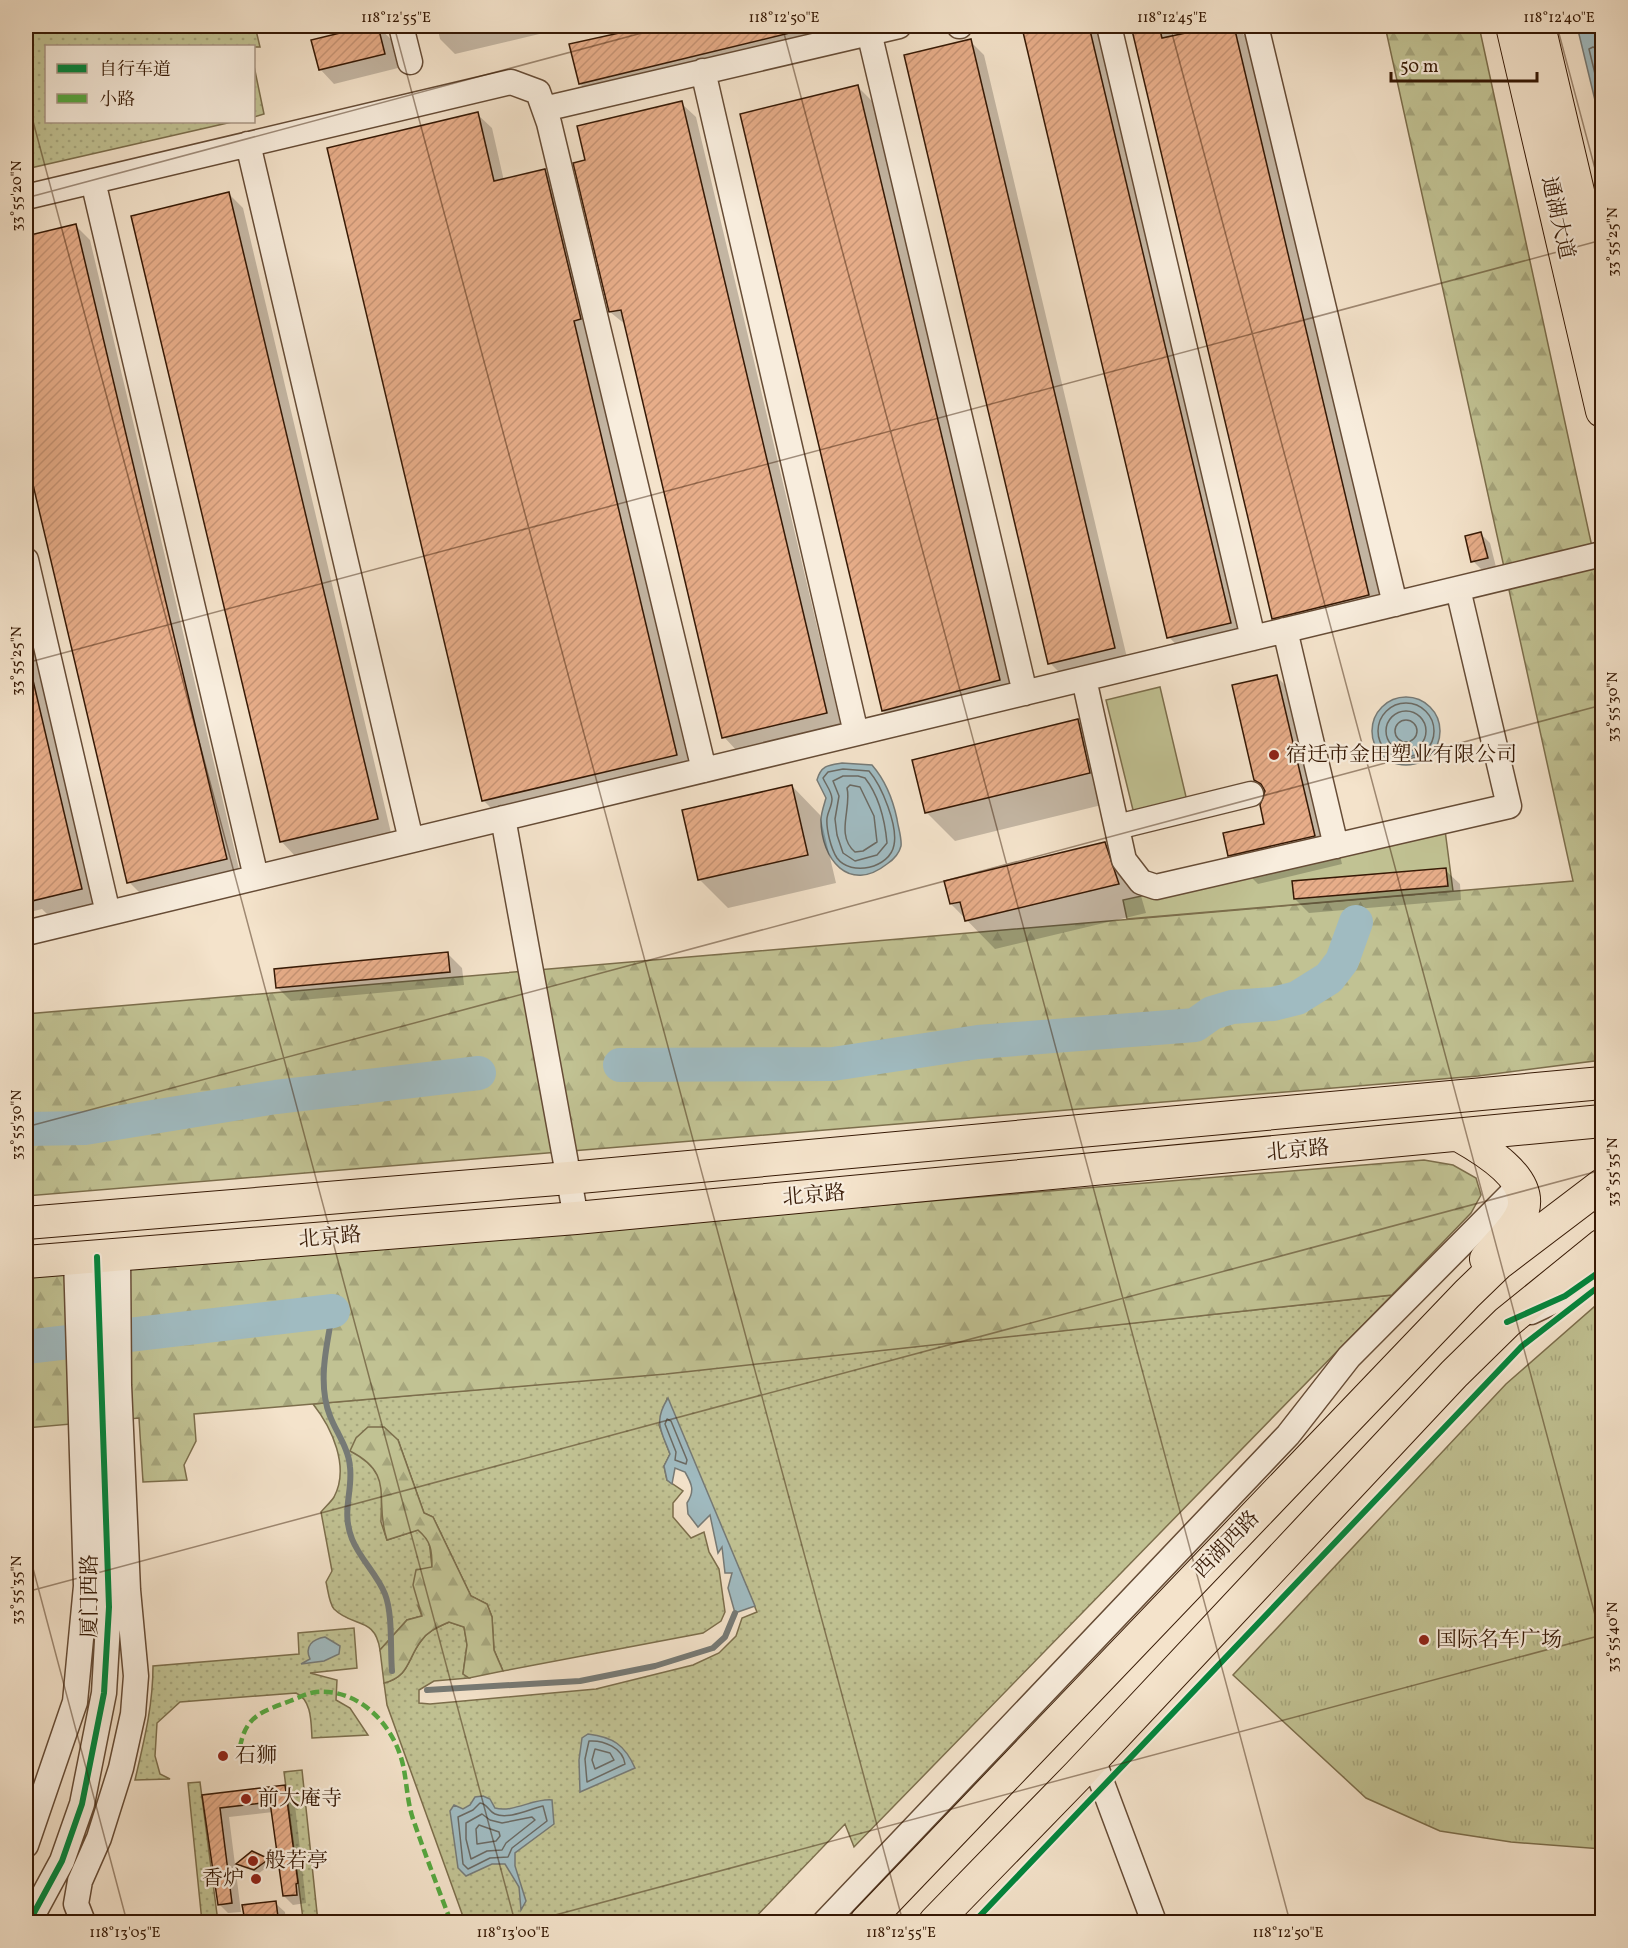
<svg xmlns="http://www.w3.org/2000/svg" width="1628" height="1948" viewBox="0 0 1628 1948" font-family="Vollkorn,'Noto Serif SC',serif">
  <defs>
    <pattern id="grass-dots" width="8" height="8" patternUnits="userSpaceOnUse" patternTransform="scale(1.5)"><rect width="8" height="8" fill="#c1c293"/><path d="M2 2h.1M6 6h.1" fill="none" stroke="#a6a67d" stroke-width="1.8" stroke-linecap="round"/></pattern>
    <pattern id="forest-firs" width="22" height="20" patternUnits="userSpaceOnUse" patternTransform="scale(1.5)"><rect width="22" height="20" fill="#c1c293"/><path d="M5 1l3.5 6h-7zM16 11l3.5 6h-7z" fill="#a6a67d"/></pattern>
    <pattern id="park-tufts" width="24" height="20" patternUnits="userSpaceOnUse" patternTransform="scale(1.5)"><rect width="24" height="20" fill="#c1c293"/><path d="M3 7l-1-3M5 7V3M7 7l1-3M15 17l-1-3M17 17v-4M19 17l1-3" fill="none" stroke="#a6a67d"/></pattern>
    <pattern id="building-hatch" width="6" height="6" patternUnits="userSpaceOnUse" patternTransform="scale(1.5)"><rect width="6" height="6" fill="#e7ad89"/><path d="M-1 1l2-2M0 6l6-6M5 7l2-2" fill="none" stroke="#c79475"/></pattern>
  </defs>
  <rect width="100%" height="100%" fill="#f4e3cb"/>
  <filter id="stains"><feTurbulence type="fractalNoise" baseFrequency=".00333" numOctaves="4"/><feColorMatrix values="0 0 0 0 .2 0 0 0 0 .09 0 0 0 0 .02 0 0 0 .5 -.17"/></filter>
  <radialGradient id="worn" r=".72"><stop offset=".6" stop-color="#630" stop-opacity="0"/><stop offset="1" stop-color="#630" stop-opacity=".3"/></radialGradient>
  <path fill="url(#grass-dots)" stroke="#7c6e4c" stroke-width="1.5" d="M26 26H255L260 47 46 46V122H232L26 169Z
    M254 66 264 114 254 117Z
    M1392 1295 854 1847 845 1824 751 1922H465L387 1705 384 1683C410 1676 407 1659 421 1641 428 1631 438 1627 449 1622L464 1627 467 1645 463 1674 469 1678 434 1681 419 1690V1703L430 1704 596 1689 693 1665 719 1653 736 1636 742 1618 757 1612 667 1399 659 1425 670 1454 664 1466 667 1480 683 1491 673 1503V1517L691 1538 704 1532 709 1552 719 1569 725 1612 721 1621 703 1633 503 1671 494 1650 492 1617 487 1604 471 1596 433 1517 424 1513 398 1440 369 1461 382 1482 381 1522 387 1540 418 1530 429 1540 432 1567 418 1606 422 1616 407 1620 380 1650C375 1616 353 1628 334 1609 329 1603 328 1590 326 1582L332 1571 321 1512C325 1507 331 1502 334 1497 350 1467 332 1428 313 1404L658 1374Z
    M354 1628 357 1668 310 1673 337 1680 336 1700 350 1708 368 1735 312 1738C311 1723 312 1700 296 1693L180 1702 157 1723 155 1756 160 1774 170 1779 135 1780C144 1741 153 1706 153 1666L299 1654 298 1633Z
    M302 1770 318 1922H280L303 1919 284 1772Z
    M200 1782 218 1922H202L188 1783Z"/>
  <path fill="url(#forest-firs)" stroke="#7c6e4c" stroke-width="1.5" d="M1385 26H1479L1602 593V1060L1478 1076 26 1196V1014L1573 881Z
    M1424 1160 1453 1165 1476 1178 1481 1195 1471 1213 1392 1295 666 1374 194 1414 196 1441 184 1465 187 1480 143 1482 139 1418 26 1428V1276Z
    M368 1427H384L398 1440 424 1513 433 1517 471 1596 487 1604 492 1617 494 1650 503 1671 469 1678 463 1674 467 1645 464 1627 449 1622C438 1627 428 1631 421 1641 407 1659 410 1676 384 1683L380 1650 407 1620 422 1616 413 1585 416 1570 432 1567C432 1550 431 1541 418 1530L387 1540C373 1499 397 1475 350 1451L356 1438Z"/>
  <path fill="url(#park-tufts)" stroke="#7c6e4c" stroke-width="1.5" d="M1602 1300V1849L1511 1842 1440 1831 1366 1798 1233 1675 1506 1384Z"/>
  <path fill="#c1c293" stroke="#7c6e4c" stroke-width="1.5" d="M1160 687 1187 801 1134 814 1106 700Z
    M1445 830 1453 891 1127 919 1123 900Z"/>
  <path fill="#a0bbc1" stroke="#767a76" stroke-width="1.5" d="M1577 26H1592L1602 51V129Z
    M1372 731a34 34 0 1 1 68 0a34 34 0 1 1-68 0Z
    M842 763 872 765C885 780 893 800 897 819 898 827 902 838 901 846 899 854 893 860 887 864 849 894 821 859 821 820 821 813 824 805 826 798L817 780C821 765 829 765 842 763Z
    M668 1398 755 1606 735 1613 728 1588 732 1573H725L722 1547 718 1553 710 1515 698 1527 688 1514 687 1503C695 1491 692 1484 685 1472L675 1468 672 1484 667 1480 664 1466 670 1454C661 1430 653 1422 668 1398Z
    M325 1637 340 1646 339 1654 324 1661 301 1664 310 1659C304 1646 313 1639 325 1637Z
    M588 1734C613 1737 625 1745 635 1768L580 1792 579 1760 582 1738Z
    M483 1796 490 1799 495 1808C513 1813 534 1798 552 1800L554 1824 515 1853V1866L526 1901 521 1910 519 1887 505 1864H492L466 1876 458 1868 450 1811 454 1805 463 1809 470 1805 475 1797Z"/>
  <path fill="#0003" d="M377 26 391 39 398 68 334 84 320 69 313 41Z
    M437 26H573L455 54 440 39Z
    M656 26H897L598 102 580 84 571 45Z
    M964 26H998L970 32Z
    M1057 26H1094L1101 33 1244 637 1183 652 1169 637 1025 33Z
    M1132 26H1168L1172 38 1235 26 1247 38 1383 609 1287 632 1273 618Z
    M970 41 984 55 1128 662 1064 677 1050 663Z
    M858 87 872 101 1013 694 897 725 883 711Z
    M681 103 696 117 841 727 738 752 724 737 626 325 610 312 587 161Z
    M477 114 492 128 504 181 545 171 559 185 595 333 587 335 690 769 497 814 483 800Z
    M229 194 243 208 391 833 295 856 281 841Z
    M76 226 90 240 240 873 143 896 129 882 26 448V238Z
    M1481 534 1490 543 1496 567 1482 570 1473 561Z
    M26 608 96 903 47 914 42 909 26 913Z
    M1277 677 1305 705 1342 864 1258 884 1229 855 1266 825V790L1256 779Z
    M1078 721 1106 749 1118 801 955 841 926 812Z
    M792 786 820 815 836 883 728 908 699 879Z
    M1105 844 1134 872 1146 913 995 949 951 904Z
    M1445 870 1460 884 1461 900 1309 913 1295 899Z
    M448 954 462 968 464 985 291 1001 277 987Z
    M285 1786 294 1796 306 1903 293 1905 284 1896 273 1812 229 1817 241 1912 228 1913 219 1904 204 1796Z
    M252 1853 268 1860 272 1864 259 1873 242 1867 238 1864Z
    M275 1903 285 1912 286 1922 246 1921Z"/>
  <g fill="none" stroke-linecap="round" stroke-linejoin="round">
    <path stroke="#6b6a63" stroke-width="1.5" d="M1602 51 1593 47 1589 49 1602 103
      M1378 731a28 28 0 1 1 56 0a28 28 0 1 1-56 0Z
      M1386 731a20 20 0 1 1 40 0a20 20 0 1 1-40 0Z
      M1395 731a11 11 0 1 1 22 0a11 11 0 1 1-22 0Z
      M843 769 869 771C882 786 898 826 894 845 890 868 851 877 837 858 831 849 826 829 827 818 828 811 832 806 832 799 832 792 826 785 823 778L828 772Z
      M858 776 865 778C879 796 885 821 887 843L877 855 855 861 843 853 837 835 835 819 839 796 833 781 843 776Z
      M850 785 860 787 874 816 877 842 863 851 855 852C835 835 852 808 847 788Z
      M667 1419 671 1421 687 1460 686 1464 675 1460 676 1452 665 1424Z
      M589 1741C604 1740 623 1748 625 1764L587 1782 585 1759Z
      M595 1749 610 1753 614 1760 595 1769 592 1760Z
      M480 1803C488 1804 488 1811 495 1814 508 1820 530 1809 543 1806L547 1821 512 1848 508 1857 490 1858 468 1869 463 1864 458 1817 473 1810Z
      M482 1814 490 1820 502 1823 532 1817 535 1820 506 1843 502 1850 487 1851 471 1859 466 1839V1823Z
      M479 1825 499 1832 500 1836 496 1841 477 1844 476 1829Z"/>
    <path stroke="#767a76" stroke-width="6" d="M333 1311C327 1343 317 1384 330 1416 336 1432 349 1449 350 1467 353 1492 341 1511 352 1539 360 1559 377 1574 385 1594 393 1615 390 1648 392 1671
      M427 1690 580 1681 655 1666 713 1648 725 1637 735 1613"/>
    <path stroke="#a0bbc1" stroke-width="34" d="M620 1065 833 1064 978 1042 1195 1025 1212 1013 1232 1007 1273 1004 1297 998 1329 978 1342 961 1356 922
      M26 1129 85 1128 276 1097 479 1073
      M26 1347 333 1311"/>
  </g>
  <path fill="url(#building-hatch)" stroke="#361905" stroke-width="1.5" d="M369 26H378L385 54 319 70 311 40Z
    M651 26H797L798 31 579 84 569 44Z
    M1050 26H1089L1231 623 1167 638 1023 32Z
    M1131 26H1159L1162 38 1218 26H1234L1369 595 1272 619Z
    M971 39 1115 648 1048 664 904 55Z
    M858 85 1000 680 882 711 740 114Z
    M682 101 827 713 722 738 621 310 609 312 573 163 585 160 577 126Z
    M478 112 494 181 545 169 581 319 574 321 677 755 482 801 327 148Z
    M229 192 378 819 280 842 131 216Z
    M76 224 227 859 127 883 26 455V236Z
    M1481 532 1488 558 1471 562 1465 536Z
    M1277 675 1315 836 1228 856 1223 833 1264 824 1260 805 1265 791 1261 784 1254 780 1232 685Z
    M26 676H32L82 889 32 901 30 895 26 896Z
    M1078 719 1090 773 925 813 912 760Z
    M792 785 808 855 698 880 682 810Z
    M1105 842 1119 884 965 921 960 902 950 904 944 881Z
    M1446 868 1448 886 1294 899 1292 881Z
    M448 952 450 972 276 988 274 969Z
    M285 1785 298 1883 296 1884 297 1895 283 1896 270 1802 220 1808 232 1903 218 1905 202 1795Z
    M252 1851 269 1859 254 1870 236 1864Z
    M276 1901 278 1917 245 1921 242 1905Z"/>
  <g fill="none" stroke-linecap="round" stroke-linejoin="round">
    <g stroke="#664c36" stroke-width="27">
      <path id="minor" d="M401 26 410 62
        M959 26H960
        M1109 26 1253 638
        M1256 26 1395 604
        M869 32 1025 693
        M703 71 856 733
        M544 109 899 26
        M248 144 411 840
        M93 181 256 877
        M26 197 511 82 538 92 549 123 704 770
        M26 560 108 913
        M1285 630 1336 846
        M1084 679 1124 860 1141 882 1156 887 1509 806 1458 589
        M503 818 576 1218
        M1117 827 1251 794
        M26 933 1602 554
        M1531 1312 1565 1296 1602 1270
        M1093 1759 1154 1922
        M26 1845 75 1702 86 1586 76 1258
        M29 1922 62 1861 82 1804 104 1693 109 1607 97 1257
        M83 1922 76 1904 80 1881 99 1838 121 1768 133 1714 136 1676 128 1590 119 1385 118 1255
        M825 1922 1288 1435 1349 1357 1519 1186"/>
    </g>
    <g stroke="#361905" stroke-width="34">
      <path id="major" d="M1512 26 1602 411
        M1539 26 1602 293
        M1460 1136C1483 1149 1532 1177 1523 1210 1518 1227 1497 1245 1486 1259
        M26 1223 569 1178 1602 1083
        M26 1262 576 1218 1602 1121
        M866 1922 1467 1294 1498 1264 1602 1185
        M935 1922 1079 1774 1454 1374 1507 1322 1602 1245"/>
    </g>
    <use href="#minor" stroke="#f8eddd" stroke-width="24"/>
    <use href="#major" stroke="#f4e3cb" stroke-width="32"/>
    <path stroke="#55a940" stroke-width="4.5" stroke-dasharray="9 4.5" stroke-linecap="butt" d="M240 1747C246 1715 262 1712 290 1701 298 1698 307 1693 316 1692 359 1688 394 1725 403 1765 407 1783 407 1801 413 1819 425 1854 438 1888 451 1922"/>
    <g stroke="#f8eddd" stroke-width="10">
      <path id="cycleway" d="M1507 1322 1565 1296 1602 1270
        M29 1922 62 1861 82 1804 104 1693 109 1607 97 1257
        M974 1922 1522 1346 1602 1284"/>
    </g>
    <use href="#cycleway" stroke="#00873e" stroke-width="6"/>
  </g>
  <path fill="none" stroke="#361905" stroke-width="1.5" stroke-opacity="0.45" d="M394 26 903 1922M782 26 1290 1922M1170 26 1602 1641M1557 26 1602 195M26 95 515 1922M26 198 668 26M26 663 1602 240M26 1127 1602 705M26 1542 127 1922M26 1592 1602 1170M529 1922 1602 1635"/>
  <g fill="#8f2418" stroke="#f8eddd" stroke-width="2">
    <circle cx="1274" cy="755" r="6"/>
    <circle cx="1424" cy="1640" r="6"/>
    <circle cx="223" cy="1756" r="6"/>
    <circle cx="246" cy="1799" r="6"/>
    <circle cx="253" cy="1861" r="6"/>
    <circle cx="256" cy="1879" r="6"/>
  </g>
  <g text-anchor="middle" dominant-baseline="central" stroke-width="4.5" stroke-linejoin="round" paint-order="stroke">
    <g font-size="21" fill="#361905" stroke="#f8eddd">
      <text transform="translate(1557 218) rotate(77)">通湖大道</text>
      <text transform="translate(1298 1151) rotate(-5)">北京路</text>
      <text transform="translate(814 1196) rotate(-5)">北京路</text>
      <text transform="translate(330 1238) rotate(-5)">北京路</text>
      <text transform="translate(1227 1545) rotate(-46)">西湖西路</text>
      <text transform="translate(90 1596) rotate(-90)">厦门西路</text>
    </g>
    <g font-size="21" fill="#361905" stroke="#f8eddd" text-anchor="start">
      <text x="1286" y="755">宿迁市金田塑业有限公司</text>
      <text x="1436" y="1640">国际名车广场</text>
      <text x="235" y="1756">石狮</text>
      <text x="258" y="1799">前大庵寺</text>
      <text x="265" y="1861">般若亭</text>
      <text x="244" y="1879" text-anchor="end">香炉</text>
    </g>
  </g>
  <rect width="1628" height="1948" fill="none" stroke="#f4e3cb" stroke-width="66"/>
  <rect x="45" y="45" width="210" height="78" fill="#f8eddd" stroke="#aa9887" stroke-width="1.5"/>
  <rect x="57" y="64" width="30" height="9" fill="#00873e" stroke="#aa9887" stroke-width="1.5"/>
  <text x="99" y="75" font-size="18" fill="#361905">自行车道</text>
  <rect x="57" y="94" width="30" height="9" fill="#55a940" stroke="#aa9887" stroke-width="1.5"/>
  <text x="99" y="105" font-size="18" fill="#361905">小路</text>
  <path d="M1391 72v9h146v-9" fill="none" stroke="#361905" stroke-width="3"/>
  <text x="1400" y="72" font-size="18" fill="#361905" stroke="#f8eddd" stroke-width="4.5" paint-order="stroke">50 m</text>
  <rect x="33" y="33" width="1562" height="1882" fill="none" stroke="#361905" stroke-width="2"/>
  <g font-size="15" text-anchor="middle" fill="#361905">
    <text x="396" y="22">118°12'55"E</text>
    <text x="784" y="22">118°12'50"E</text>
    <text x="1172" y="22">118°12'45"E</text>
    <text x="1559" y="22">118°12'40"E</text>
    <text transform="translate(16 196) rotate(-90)" y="5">33°55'20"N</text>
    <text transform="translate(1612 242) rotate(-90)" y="5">33°55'25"N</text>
    <text transform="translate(16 661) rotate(-90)" y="5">33°55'25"N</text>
    <text transform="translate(1612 707) rotate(-90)" y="5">33°55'30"N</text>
    <text transform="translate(16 1125) rotate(-90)" y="5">33°55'30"N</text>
    <text transform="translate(1612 1172) rotate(-90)" y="5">33°55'35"N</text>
    <text transform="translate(16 1590) rotate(-90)" y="5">33°55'35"N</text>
    <text transform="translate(1612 1637) rotate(-90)" y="5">33°55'40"N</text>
    <text x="125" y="1937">118°13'05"E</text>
    <text x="513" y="1937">118°13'00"E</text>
    <text x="901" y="1937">118°12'55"E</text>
    <text x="1288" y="1937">118°12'50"E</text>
  </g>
  <rect width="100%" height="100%" filter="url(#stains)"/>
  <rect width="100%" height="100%" fill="url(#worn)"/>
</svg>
